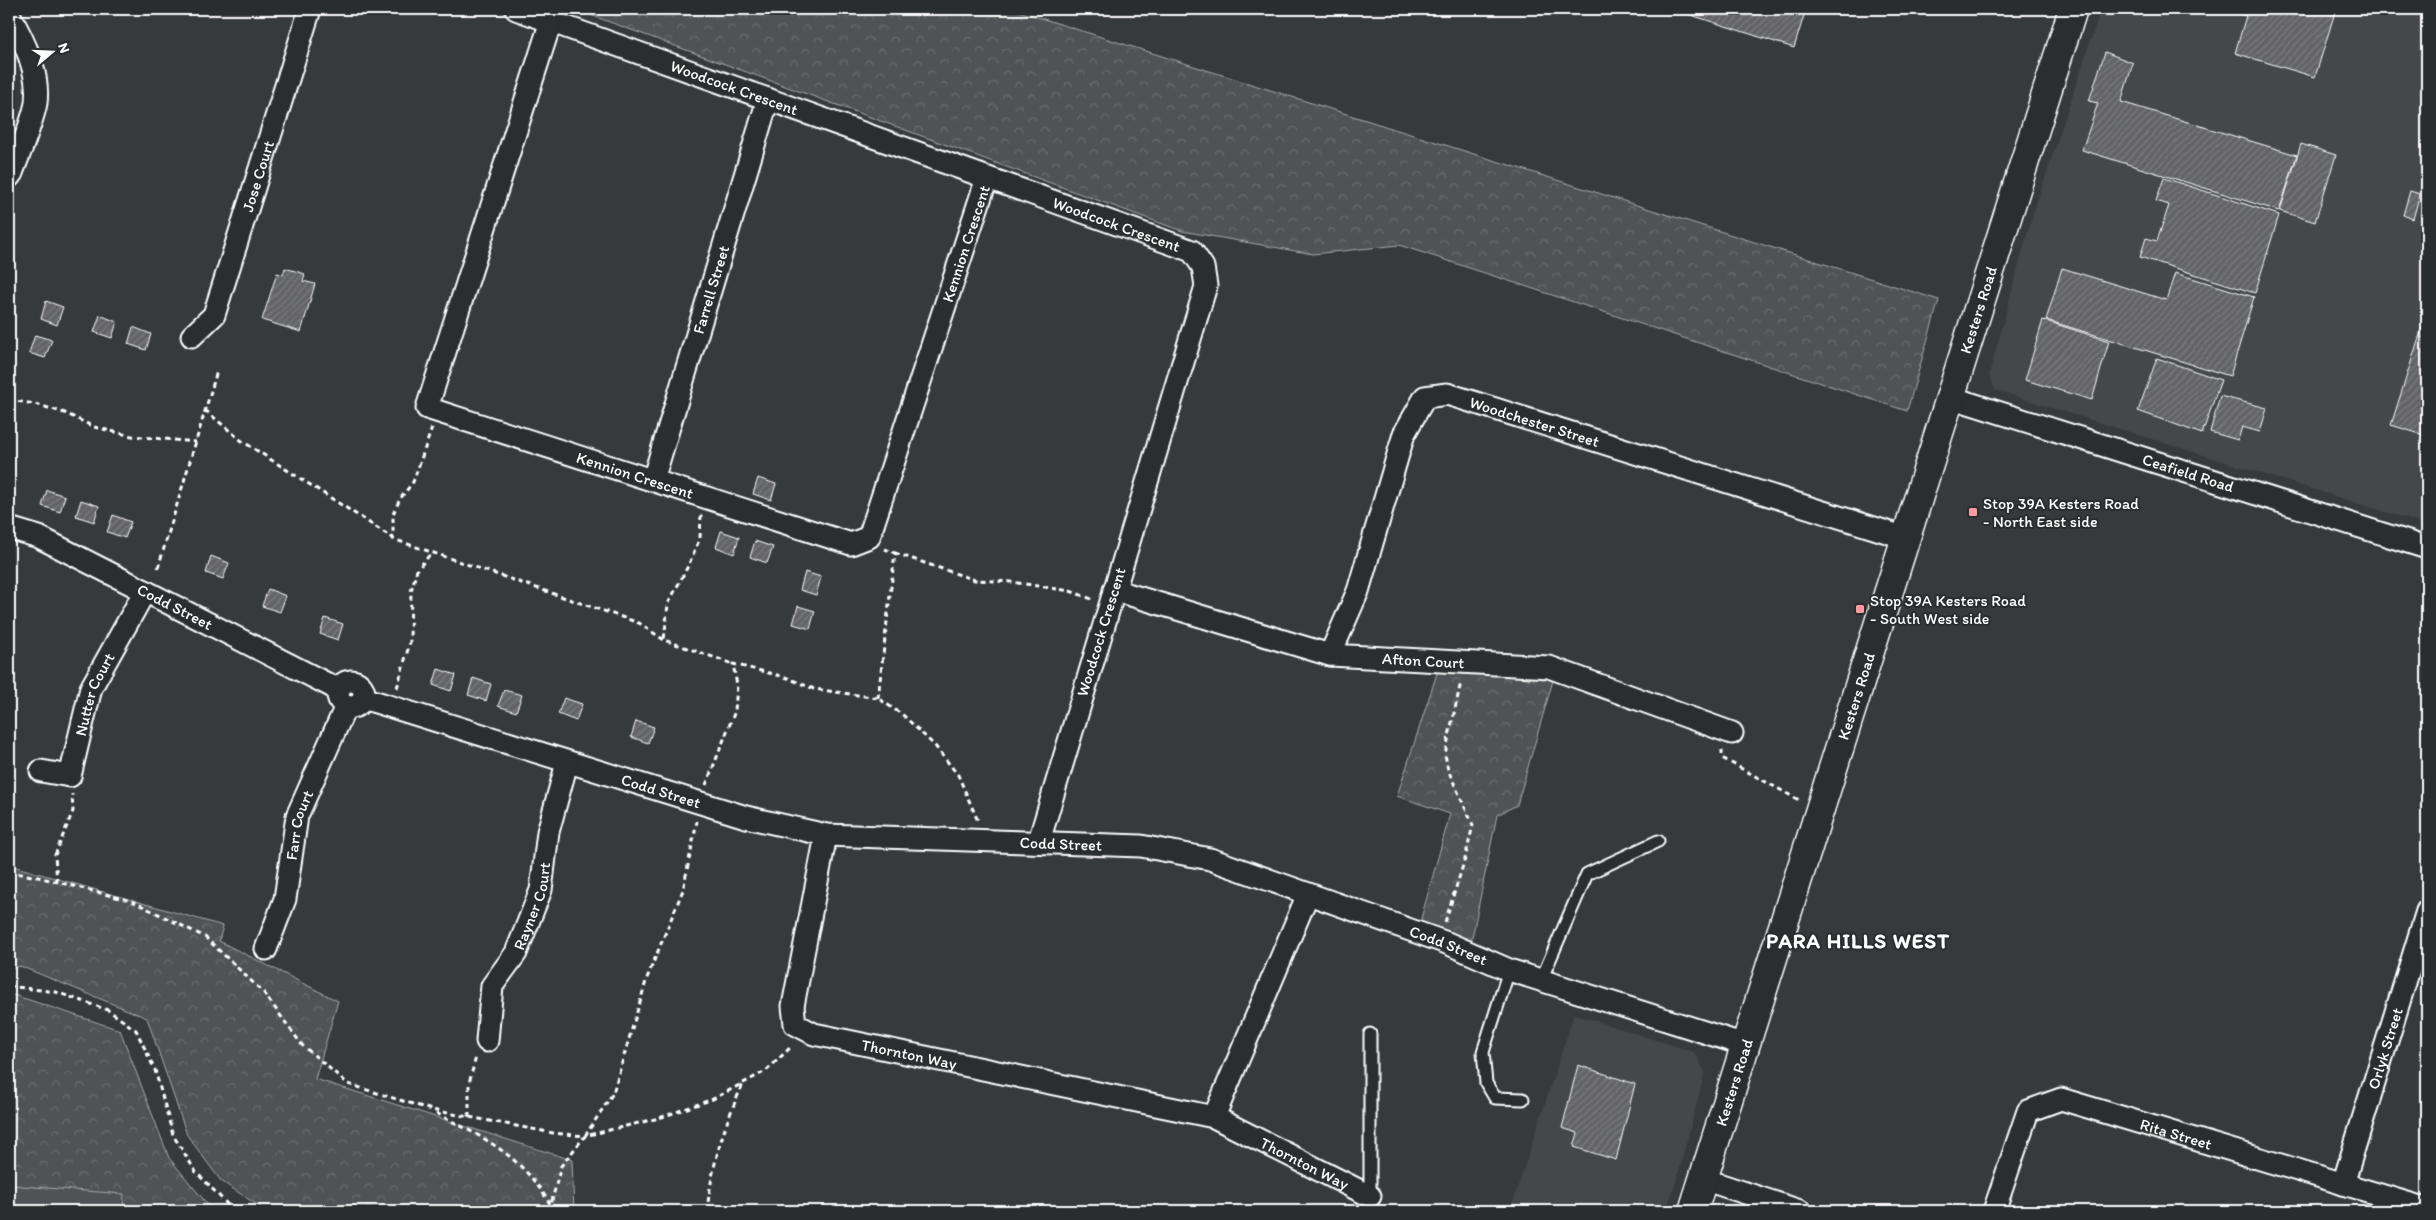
<svg xmlns="http://www.w3.org/2000/svg" width="2436" height="1220" viewBox="0 0 2436 1220" font-family="Itim,sans-serif">
  <defs>
    <pattern id="park-crowns" width="20" height="18" patternUnits="userSpaceOnUse" patternTransform="scale(1.25)"><rect width="20" height="18" fill="#505354"/><path d="M2 6a3 3 0 1 1 6 0M12 15a3 3 0 1 1 6 0" fill="none" stroke="#6a6d6e"/></pattern>
    <pattern id="building-hatch" width="6" height="6" patternUnits="userSpaceOnUse" patternTransform="scale(1.25)"><rect width="6" height="6" fill="#636465"/><path d="M-1 1l2-2M0 6l6-6M5 7l2-2" fill="none" stroke="#7a7b7c"/></pattern>
  </defs>
  <rect width="100%" height="100%" fill="#373a3b"/>
  <filter id="ink" filterUnits="userSpaceOnUse"><feTurbulence type="fractalNoise" baseFrequency=".02" numOctaves="2"/><feDisplacementMap in="SourceGraphic" scale="10" xChannelSelector="R" yChannelSelector="G"/><feConvolveMatrix kernelMatrix="1 2 1 2 8 2 1 2 1" color-interpolation-filters="sRGB"/></filter>
  <g filter="url(#ink)">
    <path fill="#444748" d="M2101 9H2427V525L1995 390 1989 375 2031 220Z
      M1574 1014 1694 1052 1705 1072 1676 1182 1666 1211H1510Z"/>
    <path fill="url(#park-crowns)" stroke="#a8a9aa" d="M574 9H1012L1939 300 1907 411 1399 245 1313 254 1182 231Z
      M1441 661 1556 670 1517 805 1497 815 1469 953 1417 933 1450 814 1397 796Z
      M9 865 223 926 219 941 338 1001 315 1079 572 1160 574 1211 265 1210 221 1181 187 1135 147 1018 20 966 9 969Z
      M14 995 120 1030 169 1158 213 1211H9V996Z"/>
    <path fill="#505354" stroke="#a8a9aa" d="M9 1185 124 1194 123 1211H9Z"/>
    <path fill="url(#building-hatch)" stroke="#fff" d="M1672 9H1806L1794 48Z
      M2221 9H2336L2315 77 2235 53 2246 16Z
      M2105 52 2133 63 2121 102 2297 155 2279 211 2082 150 2098 103 2089 101Z
      M2301 144 2336 155 2315 222 2280 211Z
      M2164 178 2279 215 2255 293 2140 257 2146 238 2157 241 2169 205 2156 201Z
      M2410 191 2420 194 2413 219 2403 215Z
      M285 268 305 274 303 281 315 284 301 332 262 320 277 273 283 275Z
      M2062 268 2166 300 2175 273 2254 297 2230 376 2046 320Z
      M46 301 63 307 57 325 41 319Z
      M2427 312V436L2391 425Z
      M100 315 117 322 112 338 94 332Z
      M2043 320 2109 341 2092 400 2025 380Z
      M133 327 151 334 146 350 128 344Z
      M35 335 52 340 45 358 29 353Z
      M2157 358 2221 380 2202 434 2138 411Z
      M2220 396 2267 408 2260 432 2242 427 2238 440 2210 432Z
      M758 478 776 484 771 500 753 494Z
      M47 490 65 496 60 512 42 506Z
      M81 500 99 506 94 522 76 516Z
      M113 515 131 522 125 538 107 532Z
      M721 531 739 537 734 554 716 547Z
      M755 541 773 547 767 563 750 557Z
      M211 556 229 563 223 579 206 573Z
      M805 572 821 577 816 595 800 590Z
      M268 589 286 596 280 612 262 606Z
      M798 606 815 611 810 629 793 624Z
      M325 618 343 624 338 640 320 634Z
      M438 669 456 675 451 691 433 685Z
      M473 678 491 684 486 701 468 695Z
      M504 690 522 695 516 712 498 706Z
      M564 698 582 704 576 721 558 714Z
      M636 721 654 727 648 743 631 737Z
      M1578 1065 1635 1084 1616 1160 1574 1147 1578 1133 1562 1128Z"/>
    <g fill="none" stroke-linecap="round" stroke-linejoin="round">
      <g stroke="#fff" stroke-width="15">
        <path id="service" d="M1509 970 1483 1052 1486 1083 1495 1098 1523 1099
          M1541 980 1587 874 1658 841
          M1370 1034V1196"/>
      </g>
      <g stroke="#fff" stroke-width="25">
        <g id="minor">
          <path id="s1" d="M516 9 1192 251 1203 267 1206 286 1039 841"/>
          <path d="M9 14C23 39 40 72 36 103 33 121 19 154 12 173L9 177"/>
          <path id="s2" d="M551 21 427 408 851 544 869 537 987 178"/>
          <path id="s3" d="M192 336 214 315 310 9"/>
          <path id="s4" d="M1950 397 2427 548"/>
          <path id="s5" d="M653 480 768 99"/>
          <path id="s6" d="M9 528 39 537 339 690"/>
          <path id="s7" d="M1114 590 1330 655 1549 667 1732 733"/>
          <path id="s8" d="M1330 655 1358 591 1404 434 1425 397 1447 394 1473 402 1906 538"/>
          <circle cx="351" cy="694" r="13"/>
          <path id="s9" d="M363 698 746 817 826 835 1141 846 1210 859 1447 943 1509 970 1745 1045"/>
          <path id="s10" d="M41 771 70 776 91 688 145 591"/>
          <path id="s11" d="M826 835 793 1006 795 1024 814 1034 1214 1117 1370 1196"/>
          <path id="s12" d="M266 949 285 899 297 816 346 706"/>
          <path id="s13" d="M487 1041 492 986 516 953 541 890 548 832 567 763"/>
          <path d="M1214 1117 1308 894"/>
          <path d="M1703 1179 1800 1211"/>
          <path id="s14" d="M2343 1184 2427 911"/>
          <path id="s15" d="M1994 1211 2028 1111 2061 1099 2427 1209"/>
        </g>
      </g>
      <g stroke="#fff" stroke-width="31">
        <g id="secondary">
          <path id="s16" d="M1693 1211 2073 9"/>
        </g>
      </g>
      <path stroke="#fff" stroke-width="3" stroke-dasharray="5 4" stroke-linecap="butt" d="M9 400 35 404 65 413 94 427 132 436 196 442
        M205 410 242 441 393 538
        M432 428 413 482 400 499 393 514V539L639 623 664 640
        M701 515 700 538 689 564 668 604 664 640 733 664
        M895 553 975 580 1012 582 1070 591 1092 599
        M158 568 217 371
        M397 688 410 642 411 591 417 570 432 552
        M878 698 895 553 885 549
        M1722 750V758L1799 800
        M706 785 735 711 737 685 733 664 785 677 814 689 878 698 904 716 935 746 958 775 978 821
        M9 872 38 877 132 901 205 937 264 993 302 1045 348 1084 432 1110 553 1133 585 1136 613 1093 647 978 683 890 697 821
        M57 882 55 855 73 811 72 794
        M1445 922 1465 859 1473 825 1448 770 1445 754 1461 682
        M9 986 56 992 108 1010 136 1030 155 1070 173 1135 196 1172 227 1204 242 1211
        M436 1113C486 1139 520 1154 550 1204
        M469 1117V1083L476 1057
        M551 1211V1204L561 1166 585 1136 659 1118 713 1099 766 1071 792 1046
        M707 1211C712 1165 723 1127 743 1084"/>
      <use href="#service" stroke="#2a2d2e" stroke-width="11"/>
      <use href="#minor" stroke="#2a2d2e" stroke-width="21"/>
      <use href="#secondary" stroke="#2a2d2e" stroke-width="28"/>
    </g>
  </g>
  <g fill="#ff9aa2" stroke="#2a2d2e" stroke-width="2">
    <rect x="1968" y="507" width="10" height="10" rx="2.5"/>
    <rect x="1855" y="604" width="10" height="10" rx="2.5"/>
  </g>
  <g text-anchor="middle" dominant-baseline="central" stroke-width="4" stroke-linejoin="round" paint-order="stroke">
    <g font-size="16" fill="#fff" stroke="#2a2d2e">
      <text stroke="none"><textPath href="#s1" startOffset="232">Woodcock Crescent</textPath></text>
      <text stroke="none"><textPath href="#s3" startOffset="176">Jose Court</textPath></text>
      <text stroke="none"><textPath href="#s1" startOffset="638">Woodcock Crescent</textPath></text>
      <text stroke="none"><textPath href="#s2" startOffset="1180">Kennion Crescent</textPath></text>
      <text stroke="none"><textPath href="#s5" startOffset="199">Farrell Street</textPath></text>
      <text stroke="none"><textPath href="#s16" startOffset="945">Kesters Road</textPath></text>
      <text stroke="none"><textPath href="#s8" startOffset="390">Woodchester Street</textPath></text>
      <text stroke="none"><textPath href="#s4" startOffset="250">Ceafield Road</textPath></text>
      <text stroke="none"><textPath href="#s2" startOffset="625">Kennion Crescent</textPath></text>
      <text stroke="none"><textPath href="#s6" startOffset="184">Codd Street</textPath></text>
      <text transform="translate(1101 632) rotate(-73)">Woodcock Crescent</text>
      <text stroke="none"><textPath href="#s7" startOffset="319">Afton Court</textPath></text>
      <text stroke="none"><textPath href="#s10" startOffset="115">Nutter Court</textPath></text>
      <text stroke="none"><textPath href="#s16" startOffset="540">Kesters Road</textPath></text>
      <text stroke="none"><textPath href="#s9" startOffset="312">Codd Street</textPath></text>
      <text stroke="none"><textPath href="#s12" startOffset="129">Farr Court</textPath></text>
      <text stroke="none"><textPath href="#s9" startOffset="718">Codd Street</textPath></text>
      <text stroke="none"><textPath href="#s13" startOffset="146">Rayner Court</textPath></text>
      <text stroke="none"><textPath href="#s9" startOffset="1122">Codd Street</textPath></text>
      <text stroke="none"><textPath href="#s14" startOffset="142">Orlyk Street</textPath></text>
      <text stroke="none"><textPath href="#s11" startOffset="311">Thornton Way</textPath></text>
      <text stroke="none"><textPath href="#s16" startOffset="135">Kesters Road</textPath></text>
      <text stroke="none"><textPath href="#s15" startOffset="261">Rita Street</textPath></text>
      <text stroke="none"><textPath href="#s11" startOffset="724">Thornton Way</textPath></text>
    </g>
    <g font-size="16" fill="#fff" stroke="#2a2d2e" text-anchor="start">
      <text x="1983" y="503">Stop 39A Kesters Road<tspan x="1983" dy="18">- North East side</tspan></text>
      <text x="1870" y="600">Stop 39A Kesters Road<tspan x="1870" dy="18">- South West side</tspan></text>
    </g>
    <g font-size="21" font-weight="bold" letter-spacing="1" fill="#fff" stroke="#2a2d2e">
      <text x="1858" y="940">PARA HILLS WEST</text>
    </g>
  </g>
  <rect width="2436" height="1220" fill="none" stroke="#2a2d2e" stroke-width="30"/>
  <rect x="15" y="15" width="2406" height="1190" fill="none" stroke="#fff" stroke-width="2" filter="url(#ink)"/>
  <g transform="translate(52 52) rotate(71)" stroke="#2a2d2e" stroke-width="4" paint-order="stroke">
  <path d="M0-4L9 19L0 12L-9 19Z" fill="#ffffff"/>
  <text y="-8" font-size="14" font-weight="bold" text-anchor="middle" fill="#ffffff">N</text>
  </g>
</svg>
